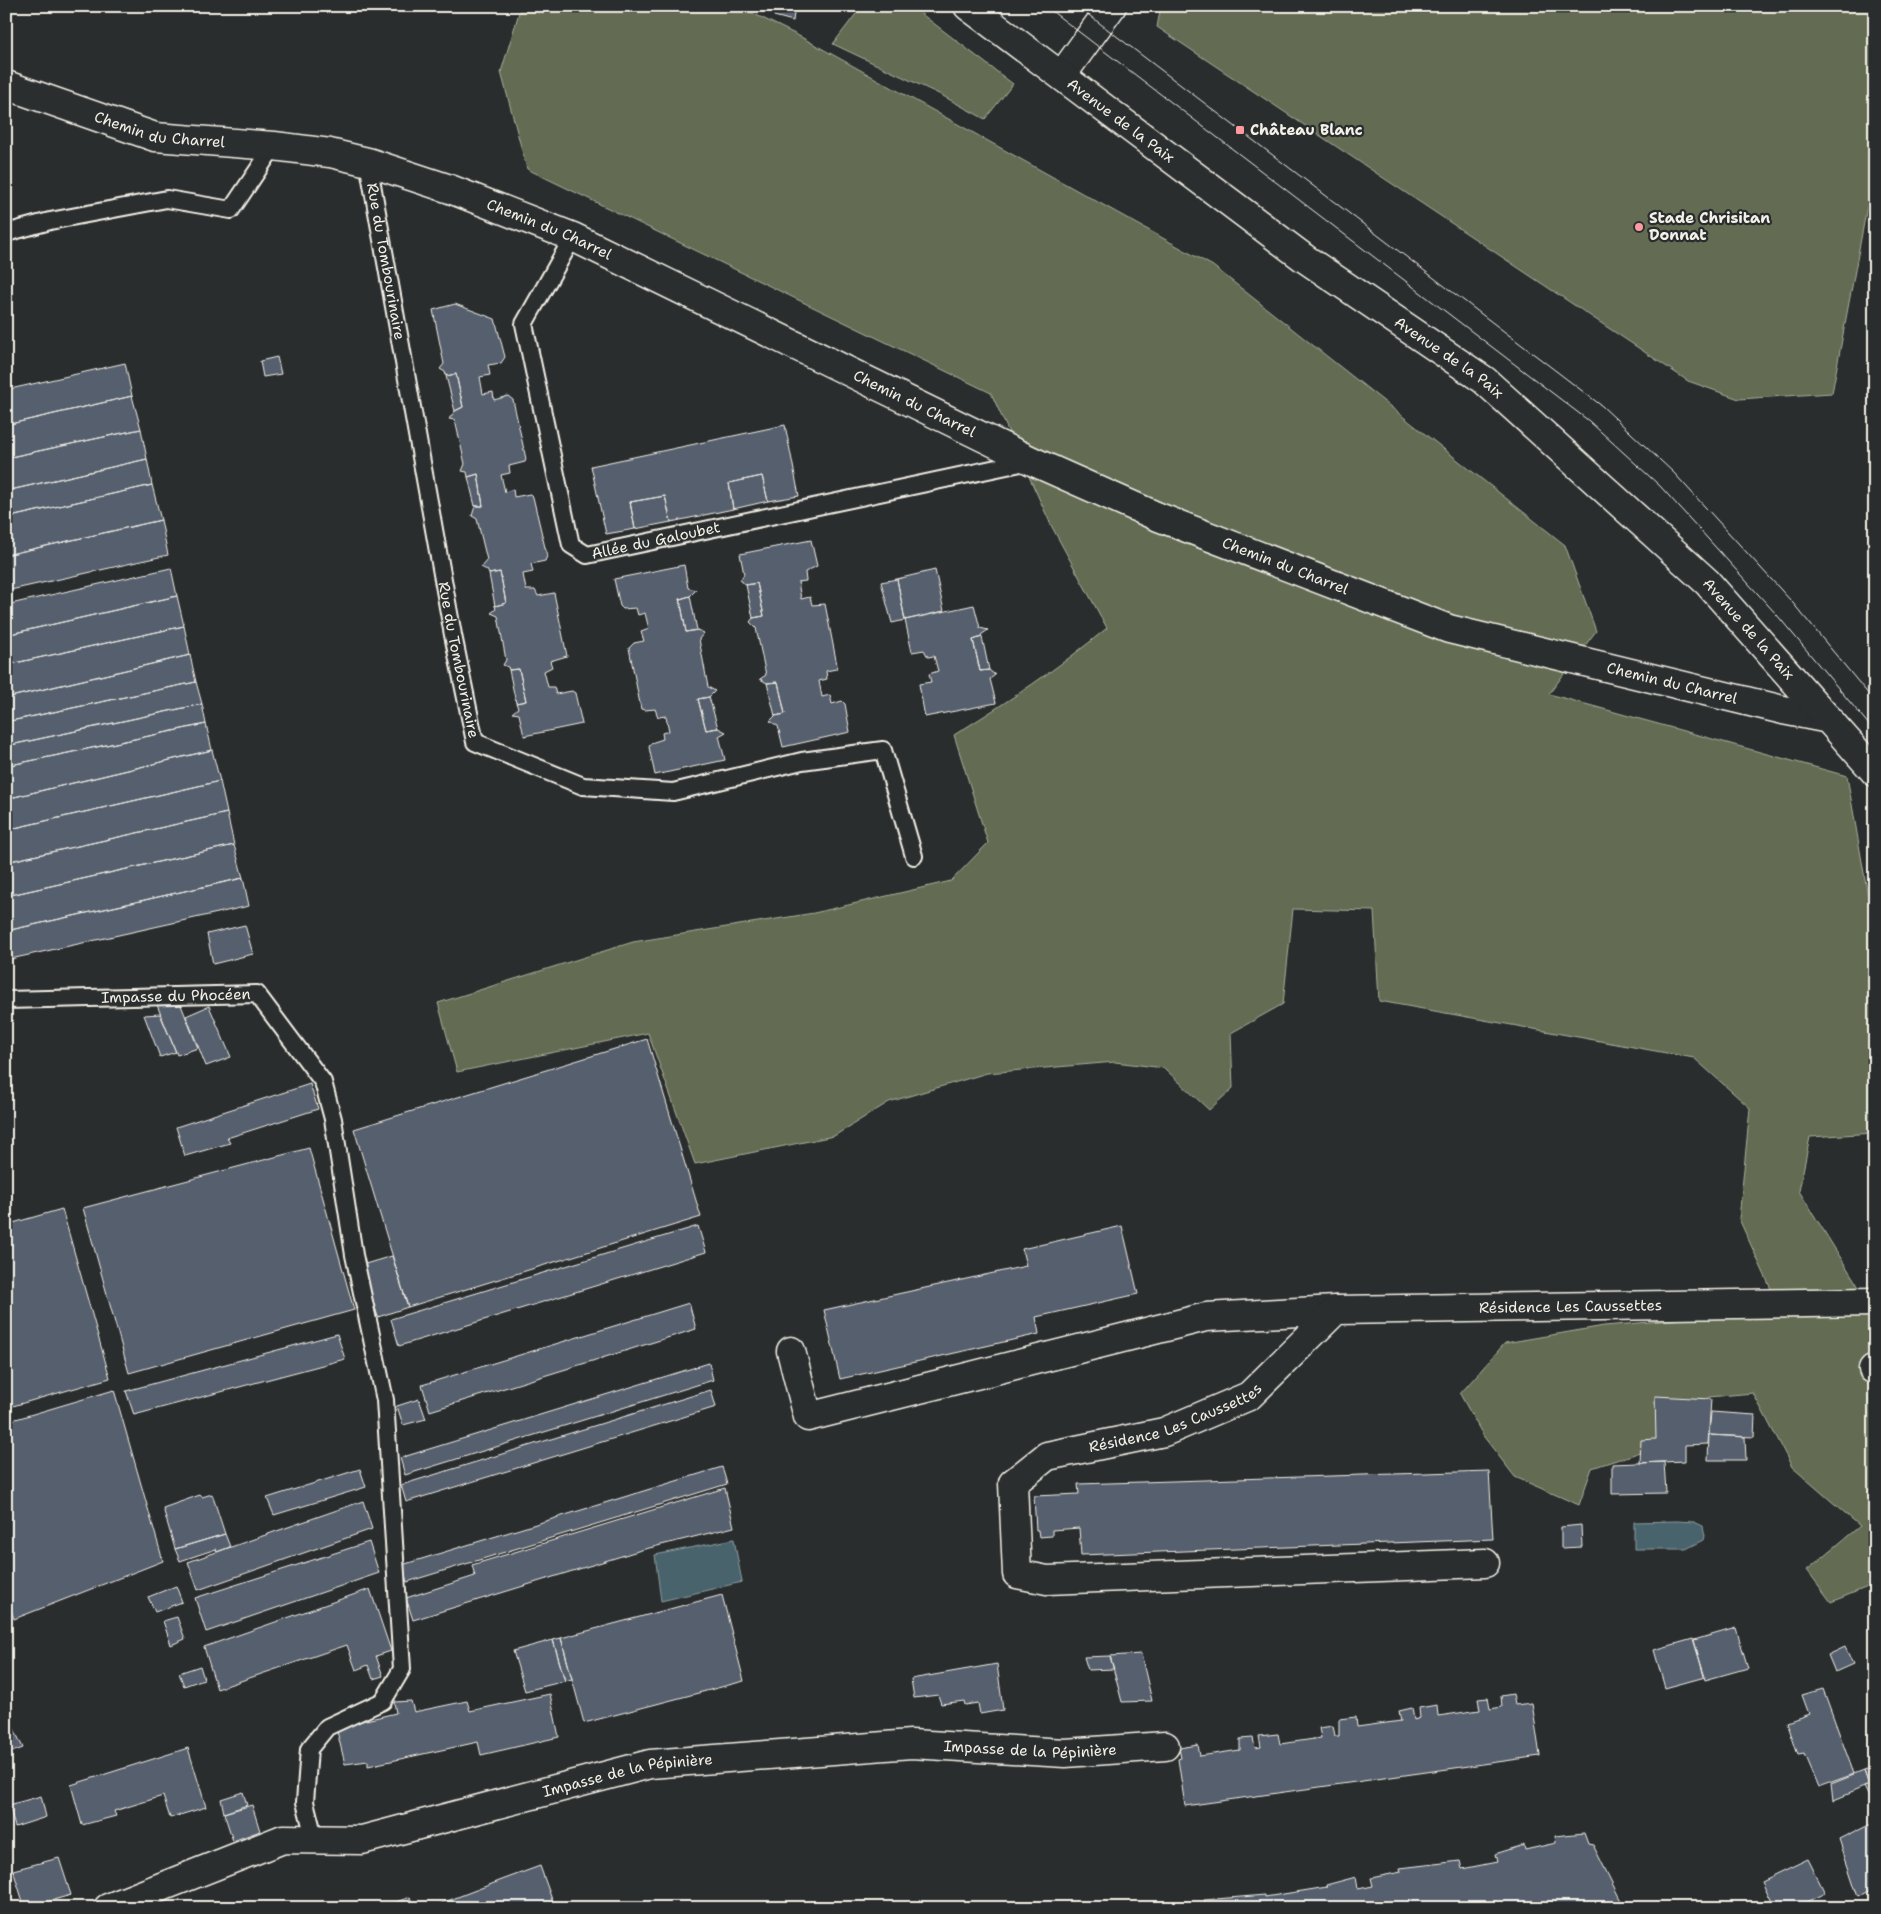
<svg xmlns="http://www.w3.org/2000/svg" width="1881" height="1914" viewBox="0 0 1881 1914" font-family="'Shantell Sans',sans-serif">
  <rect width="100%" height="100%" fill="#2a2d2e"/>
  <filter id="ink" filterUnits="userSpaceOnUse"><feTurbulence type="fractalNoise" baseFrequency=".02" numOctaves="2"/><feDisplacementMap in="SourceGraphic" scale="10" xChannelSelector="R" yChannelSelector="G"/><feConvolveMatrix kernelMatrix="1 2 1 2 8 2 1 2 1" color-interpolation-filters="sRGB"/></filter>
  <g filter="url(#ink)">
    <path fill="#636c52" stroke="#acae9d" d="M521 6H738L801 37 1213 266 1565 545 1596 631 1549 694 1847 776 1875 936V1133L1810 1137 1799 1191 1875 1313V1584L1831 1602 1807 1570 1860 1526 1792 1467 1753 1393 1709 1397 1647 1450 1592 1468 1579 1505 1515 1477 1484 1437 1460 1394 1505 1343 1604 1326 1707 1317 1777 1302 1739 1219 1750 1108 1694 1058 1379 1001 1374 911 1293 909 1283 1004 1231 1033 1233 1088 1209 1110 1164 1068 1115 1062 987 1073 889 1102 834 1136 695 1164 648 1033 457 1072 438 1003 633 942 814 913 951 881 988 843 954 735C1007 702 1059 668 1107 628L1052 527 991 393 527 169 501 72Z
      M862 6H911L1013 84 985 119 941 95 833 44Z
      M1161 6H1875V164L1832 393 1739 399 1688 381 1157 27Z"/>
    <path fill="#49636d" stroke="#8d9c9e" d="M1677 1521 1694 1522 1703 1526 1705 1536 1704 1540 1686 1549H1634V1522Z
      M734 1539 742 1582 661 1601 655 1555Z"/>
    <path fill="#555e6e" stroke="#f4f1e8" d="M775 6H795L793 21 774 16Z
      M455 304 495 319 505 357 501 363 488 365 490 375 480 377 483 394 493 392 494 400 508 396 513 400 526 459 525 462 509 466 510 473 501 475 505 492 513 489 514 497 530 494 533 497 547 556 545 561 531 564 533 572 523 574 526 590H535L538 596 554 593 567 656 550 661 552 667 544 671 548 687H554L556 694 572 691 575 693 582 724 524 736 519 714 512 713 518 708 516 703 526 701 519 669 509 670 508 667 503 665 506 660 498 616 491 613 496 609 495 606 506 603 500 572 489 574 487 570 481 567 487 560 477 519 472 516 475 506H483L478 474 468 477 467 472 462 471 465 464 455 420 449 419 455 411 463 407 456 374 446 376 445 372 440 369 444 364 433 310Z
      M277 357 281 374 263 377 260 361Z
      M125 363 132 396 6 425V390Z
      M456 374 463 407 455 411 446 376Z
      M132 396 141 429 6 458V425Z
      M785 425 799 496 768 501 762 476 729 483 733 509 671 522 665 496 630 502 635 529 606 534 591 466Z
      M141 429 147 459 6 491V458Z
      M147 459 152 485 6 518V491Z
      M478 474 483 506H475L468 477Z
      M762 476 768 501 733 509 729 483Z
      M152 485 161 520 6 555V518Z
      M665 496 671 522 635 529 630 502Z
      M161 520 168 555 6 591V555Z
      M811 540 817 566 805 572 806 581 798 582 801 599 810 597 812 605 825 604 837 665 836 669 826 671 827 679 819 681 822 697 830 695 832 704 842 701 845 704 850 732 783 747 778 726 770 721 775 716 785 714 778 682 767 683 760 679 766 675 756 628 750 622 753 618 764 616 757 583 746 585 740 580 744 574 740 554Z
      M684 565 688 588 696 590 690 596 680 599 686 632 697 630 704 633 699 639 708 687 715 691 709 697 698 699 706 730 718 728 726 732 719 736 725 760 655 775 649 747 651 743 663 739 662 733 669 731 666 716 658 717 655 709 645 710 641 709 629 648 634 643 644 641 641 632 649 629 645 613 638 615 636 608 623 609 620 606 614 579Z
      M171 568 177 596 6 635V605Z
      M935 570 944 611 905 620 897 579Z
      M500 572 506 603 495 606 489 574Z
      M897 579 905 620 892 623 881 582Z
      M757 583 764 616 753 618 746 585Z
      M177 596 184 626 6 665V635Z
      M690 596 697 630 686 632 680 599Z
      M974 605 980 628 988 630 981 635 982 637 973 640 980 671 989 670 995 675 990 679 996 703 925 717 919 684 931 682 929 674 938 671 934 656 928 657 924 650 912 652 905 620Z
      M184 626 190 655 6 698V665Z
      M982 637 989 670 980 671 973 640Z
      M190 655 196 682 6 722V698Z
      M519 669 526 701 516 703 509 670Z
      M196 682 202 704 6 746V722Z
      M778 682 785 714 775 716 767 683Z
      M709 697 718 728 706 730 698 699Z
      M202 704 206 724 6 766V746Z
      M206 724 212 750 6 799V766Z
      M212 750 220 781 6 830V799Z
      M220 781 227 813 6 862V830Z
      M227 813 234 845 6 896V862Z
      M234 845 243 878 6 931V896Z
      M243 878 249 906 6 960V931Z
      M245 925 253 954 213 964 207 934Z
      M157 1005H181L198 1048 177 1055Z
      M209 1006 231 1057 206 1066 186 1016Z
      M160 1014 176 1052 160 1057 144 1015Z
      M647 1039 701 1217 408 1307 354 1129Z
      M310 1084 318 1109 227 1138 230 1143 185 1156 176 1127Z
      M309 1148 354 1310 129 1373 83 1208Z
      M62 1209 110 1378 6 1408V1225Z
      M698 1226 706 1252 399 1346 391 1319Z
      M1122 1226 1138 1294 1036 1317 1039 1334 840 1379 824 1310 1026 1266 1022 1249Z
      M392 1256 408 1307 378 1317 362 1265Z
      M689 1303 696 1329 430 1411 422 1385Z
      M337 1334 345 1359 134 1415 126 1391Z
      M709 1363 713 1380 405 1475 400 1458Z
      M114 1390 163 1561 14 1619 6 1595V1468L10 1467 6 1455V1422Z
      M711 1390 716 1407 406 1502 401 1485Z
      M1655 1396 1711 1399 1708 1444 1685 1445V1461L1640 1463 1641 1440 1656 1439Z
      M419 1399 426 1419 403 1425 397 1406Z
      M1711 1412 1755 1415 1754 1437 1709 1435Z
      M1709 1435 1745 1437 1746 1460H1708Z
      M1664 1462 1666 1493 1612 1494V1464Z
      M722 1467 727 1484 407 1582 402 1565Z
      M360 1469 366 1487 274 1515 267 1498Z
      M1489 1471 1493 1539 1081 1555 1079 1528 1052 1530V1536L1039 1537 1038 1530H1036L1034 1496 1079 1494 1078 1484Z
      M725 1488 734 1527 641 1550 413 1620 406 1598 475 1576 472 1565Z
      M212 1494 225 1534 175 1549 163 1508 200 1495 202 1497Z
      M363 1501 372 1529 198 1590 188 1562Z
      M1581 1525 1582 1547 1561 1548V1527Z
      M225 1534 230 1547 217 1552 216 1549 180 1561 175 1549Z
      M369 1542 379 1573 206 1632 195 1598Z
      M1875 1581V1604L1867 1583Z
      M176 1586 182 1602 155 1612 148 1597Z
      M370 1589 391 1651 376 1656 383 1676 373 1679 368 1665 356 1670 347 1645 217 1689 204 1647Z
      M722 1595 744 1681 584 1723 561 1638Z
      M177 1617 185 1639 171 1645 163 1621Z
      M1736 1628 1748 1668 1705 1680 1694 1640Z
      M561 1638 572 1679 565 1681 553 1640Z
      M1693 1639 1705 1677 1665 1688 1654 1650Z
      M553 1640 565 1681 525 1691 513 1651Z
      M1845 1647 1853 1664 1835 1672 1828 1655Z
      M1141 1654 1152 1701 1122 1702 1110 1656Z
      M1110 1656 1114 1669 1088 1670 1084 1657Z
      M997 1664 1003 1710 980 1714 978 1703 965 1705 964 1701 941 1704 938 1695 914 1698 911 1679Z
      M200 1666 204 1679 184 1686 179 1673Z
      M1823 1689 1854 1774 1818 1787 1804 1754 1798 1755 1787 1722 1809 1714 1802 1695Z
      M550 1694 559 1737 481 1755 478 1742 368 1766V1761L345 1764 336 1727 396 1713 394 1702 411 1701 414 1712 467 1701 470 1711Z
      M1513 1694 1515 1705 1532 1703 1540 1756 1185 1806 1178 1759 1181 1758 1179 1748 1198 1745 1200 1756 1240 1750V1739L1253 1738 1255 1748 1261 1747 1259 1736 1278 1734 1280 1744 1321 1738 1319 1728 1333 1726 1335 1736H1339V1719L1356 1717 1357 1727 1401 1721 1399 1711 1412 1708 1414 1720 1420 1718 1419 1708 1437 1705 1438 1716 1480 1710 1478 1699 1488 1698 1490 1709 1502 1707 1501 1696Z
      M6 1696 13 1711 7 1714 23 1748 6 1754Z
      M188 1748 206 1807 170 1818 163 1796 114 1811 116 1816 82 1825 71 1785Z
      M1875 1767V1783L1869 1785 1864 1771Z
      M1864 1771 1869 1785 1833 1800 1831 1784Z
      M1875 1783V1801L1872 1803 1864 1787Z
      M243 1792 247 1805 224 1813 221 1799Z
      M41 1796 46 1817 15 1827 9 1805Z
      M252 1805 260 1831 233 1841 224 1813Z
      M1875 1822V1888L1858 1897 1839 1840Z
      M1584 1833 1588 1844 1593 1845 1624 1907 1175 1908V1906L1205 1905 1204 1900 1265 1895V1897L1327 1887 1326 1885 1356 1877 1358 1889 1373 1886 1371 1878 1401 1872 1400 1868 1460 1861 1462 1869 1497 1862 1495 1854 1524 1845 1525 1850 1556 1843 1555 1836Z
      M59 1858 71 1895 25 1908 13 1870Z
      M1808 1859 1825 1893 1794 1908H1775L1762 1881Z
      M540 1866 555 1908H429L502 1880Z
      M410 1897 414 1908H380Z"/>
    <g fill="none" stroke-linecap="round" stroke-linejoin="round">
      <g stroke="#f4f1e8" stroke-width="20">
        <g id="lane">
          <path id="s1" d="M368 162 453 635 475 742 583 786 673 792 802 761 883 750 914 856"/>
          <path d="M6 233 50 221 167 199 231 210 274 146"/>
          <path id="s2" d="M573 237 524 324 571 545 587 555 1030 461"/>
          <path id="s3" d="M6 1000 257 994 323 1082 333 1119 354 1255 385 1400 402 1669 383 1701 327 1727 309 1749 305 1802 315 1841"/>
        </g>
      </g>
      <g stroke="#f4f1e8" stroke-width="31">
        <g id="street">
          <path d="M1062 75 1112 6"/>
          <path id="s4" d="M6 85 155 137 274 146 330 153 368 162 450 189 573 237 1032 461 1156 516 1449 629 1783 710 1829 719"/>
          <path d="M791 1351 808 1417 1206 1317 1336 1310"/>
          <path d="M1873 1369 1875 1370"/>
          <path id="s5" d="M1485 1563 1047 1580 1017 1574 1013 1483 1047 1456 1164 1432 1249 1396 1336 1310 1875 1302"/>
          <path id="s6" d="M108 1908 283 1839 362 1840 650 1764 911 1744 1065 1753 1165 1746"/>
        </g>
      </g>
      <g stroke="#f4f1e8" stroke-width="31">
        <g id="secondary">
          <path id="s7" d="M968 6 1304 258 1484 380 1707 582 1875 772"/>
        </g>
      </g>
      <use href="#lane" stroke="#2a2d2e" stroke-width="16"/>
      <use href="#street" stroke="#2a2d2e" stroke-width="28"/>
      <use href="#secondary" stroke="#2a2d2e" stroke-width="28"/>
      <path stroke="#f4f1e8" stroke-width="1" d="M1045 6 1589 421 1660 486 1777 615 1875 732
        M1077 6 1602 406 1674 473 1792 602 1875 702"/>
    </g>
  </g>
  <g fill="#ff9aa2" stroke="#2a2d2e" stroke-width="2">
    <rect x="1235" y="125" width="10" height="10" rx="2.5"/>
    <circle cx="1639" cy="227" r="5"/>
  </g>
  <g text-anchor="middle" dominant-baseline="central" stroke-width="4.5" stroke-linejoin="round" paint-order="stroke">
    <g font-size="15" fill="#f4f1e8" stroke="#2a2d2e">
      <text stroke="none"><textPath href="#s7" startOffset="191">Avenue de la Paix</textPath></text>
      <text stroke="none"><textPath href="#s4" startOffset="161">Chemin du Charrel</textPath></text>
      <text stroke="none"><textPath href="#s4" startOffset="566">Chemin du Charrel</textPath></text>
      <text stroke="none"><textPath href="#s1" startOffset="101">Rue du Tombourinaire</textPath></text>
      <text stroke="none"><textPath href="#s7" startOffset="596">Avenue de la Paix</textPath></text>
      <text stroke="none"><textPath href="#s4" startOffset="971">Chemin du Charrel</textPath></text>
      <text stroke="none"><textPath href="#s2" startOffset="415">Allée du Galoubet</textPath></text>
      <text stroke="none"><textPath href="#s4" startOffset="1376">Chemin du Charrel</textPath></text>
      <text stroke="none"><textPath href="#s7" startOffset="1001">Avenue de la Paix</textPath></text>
      <text stroke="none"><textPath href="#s1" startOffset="506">Rue du Tombourinaire</textPath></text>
      <text stroke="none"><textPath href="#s4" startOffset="1781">Chemin du Charrel</textPath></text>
      <text stroke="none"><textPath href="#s3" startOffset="170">Impasse du Phocéen</textPath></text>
      <text stroke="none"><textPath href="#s5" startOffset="1172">Résidence Les Caussettes</textPath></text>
      <text stroke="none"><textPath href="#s5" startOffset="738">Résidence Les Caussettes</textPath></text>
      <text stroke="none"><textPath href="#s6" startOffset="946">Impasse de la Pépinière</textPath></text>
      <text stroke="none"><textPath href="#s6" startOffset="541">Impasse de la Pépinière</textPath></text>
    </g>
    <g font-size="15" font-weight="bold" fill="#f4f1e8" stroke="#2a2d2e" text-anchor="start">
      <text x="1250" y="130">Château Blanc</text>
      <text x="1649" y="218">Stade Chrisitan<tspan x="1649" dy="17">Donnat</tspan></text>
    </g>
  </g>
  <rect width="1881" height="1914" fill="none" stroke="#2a2d2e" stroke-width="25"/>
  <rect x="12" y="12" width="1856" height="1889" fill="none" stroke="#f4f1e8" stroke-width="2" filter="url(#ink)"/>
</svg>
